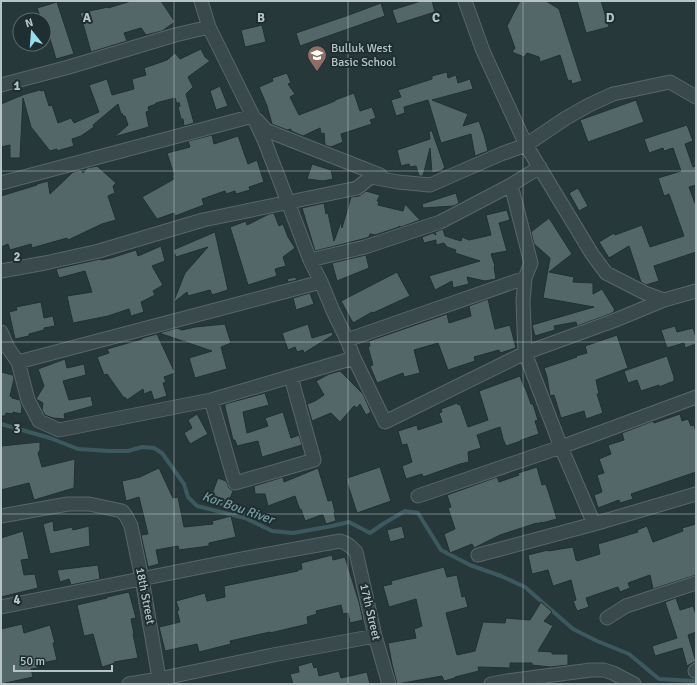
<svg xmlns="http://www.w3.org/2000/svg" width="697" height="685" viewBox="0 0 697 685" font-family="Signika,sans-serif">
  <rect width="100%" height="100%" fill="#27383b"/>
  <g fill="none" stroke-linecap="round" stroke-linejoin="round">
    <path stroke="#3b595e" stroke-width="4" d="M1 424 50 438 78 449 110 451H128L142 447 154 448 162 453 184 484 188 497 197 506 245 518 272 531 293 533 332 526 349 522 370 533 383 524 405 511 418 513 441 550 470 565 501 576 525 587 573 629 597 641 629 654 659 679 696 681"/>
  </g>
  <path fill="#536668" stroke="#213032" d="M131 1H161L175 22 162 31 146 35 141 28 124 33 127 41 91 52 80 13 108 7V8Z
    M421 1H432L435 12 397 24 392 10Z
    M520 1H546L559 9 582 81 572 84 571 80 568 81 560 55 540 62 539 57 527 53 524 57 512 52 515 48 507 26Z
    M577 1H601L609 27 586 33Z
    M57 2 74 54 56 59 48 32H45L44 28V20H42L41 19 37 8Z
    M381 3 385 16 300 46 296 33 346 16Z
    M262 25 266 42 245 47 241 30Z
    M201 49 205 57 210 61 188 77 193 87 186 94 194 123 184 126 183 119H181L178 107 180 106 179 102 177 104 175 98 156 103V104L148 107 149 111 146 112 149 127 114 137 128 125 125 116H123L122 113 121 114 118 104 93 125 94 127 81 136 72 139 74 146 57 151V149L50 151 31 127 23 98 20 158H10V145L1 147V104L25 94 40 90 41 91 44 90 49 106 52 105 58 123 71 118 74 123 99 112 89 85 107 79 112 95 134 89 132 79 146 75 144 68 167 60 175 53 180 59Z
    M447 72 448 78 456 75 458 83 470 79 473 89 432 100 468 114 463 126 479 121 484 135 488 151 475 156 471 134 441 143 428 100 404 107 405 113 396 116 391 100 401 97 398 90 432 79V76Z
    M287 73 291 83 288 84 295 94 290 97 299 115 335 101V100L354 93 360 111 372 107 376 118 370 120 372 124 341 134 343 142 331 147 325 145 324 133 321 134 320 128 303 136 291 131V129L287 130 272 124 267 106 259 87 273 81 272 78Z
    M220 86 228 106 216 110 210 91Z
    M636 100 644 122 588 142 580 120Z
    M687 125 693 141 685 144 693 167 696 166V185L689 187 696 206V252L654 266 659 281 646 285 641 282 629 246 609 258 599 242 614 233 615 235 642 225 650 247 684 236 669 194 664 196 658 178 681 171 673 148 664 151 663 148 649 153 644 139Z
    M429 131H432L445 168 443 169V170L432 173 430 148 423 176H419L416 166 410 167 409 164 401 166 397 150 430 139Z
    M212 135 214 144 238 136 248 164 257 160 264 182 249 187 250 190 236 194 235 191 226 194 225 191 202 199 204 205 175 216 174 213 157 219 142 197 174 179 173 176 174 175 167 153 190 147 188 141Z
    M312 164 331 170 333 179 323 181 307 179Z
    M97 166 116 183 113 186 115 193 108 196 116 220 102 224 68 240 67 238 32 248 31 244 10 250 8 244 1 247V196L37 185V184L48 181 50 194 73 172 81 170 83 173 87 168Z
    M578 188 588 206 579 211 569 193Z
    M366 191 380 195 377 201H379L378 205 403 211 405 204 420 220 401 227 399 226V227L375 235 370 234 369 237 363 239 315 251 302 208 324 203 326 214 328 213 334 241 341 222 342 228 351 197 359 196Z
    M456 193 459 203 454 206 423 208 422 204Z
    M507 210 510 220 499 223 507 251 491 254 495 266 494 267 496 279 485 281 467 277 469 284 453 288 452 281 435 290 429 276 480 261 455 253 456 250 447 247 444 243 436 245V240L424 243 422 237 433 233 436 235 435 232 443 229 445 236 461 241 462 237 469 240 491 235 486 215Z
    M274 213 279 226 283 224 288 237 295 248 283 257 286 266 275 269 277 276 248 285 230 227 246 221 247 225 269 214Z
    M549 218 572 254 549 272 574 277 573 282 593 283V294L602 289 615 310H614V312L610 314 577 326 576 322 554 326 555 330 535 336 532 325 594 307 543 298 550 258 534 244 531 232Z
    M215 232 228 290 212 295 210 290 188 296 187 292 173 303 185 273 208 247 176 257 173 250Z
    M161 246 165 261 152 266 163 285 153 291 155 295 141 302 144 312 131 316 129 309 108 316 73 323 67 296 92 292 85 271 59 278 56 269 100 259 101 260 111 258 136 250 138 256Z
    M366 255 369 268 337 281 332 263Z
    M397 272 410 296 373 313 372 312 353 323 341 301Z
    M295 277 297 280 288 282 287 279Z
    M310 293 314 304 296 310 293 298Z
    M488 299 495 329 510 325 516 348 500 353 499 350 474 357 475 361 448 370 438 343 414 350 420 373 404 377 403 373 377 383 370 366 373 365 368 347 370 346 369 341 447 314 449 323 471 316 469 306Z
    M41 302 44 318 53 316 55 326 44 328V330L29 334V336L15 339 9 312 17 310 16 307Z
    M225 324 231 343 221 347 227 369 195 378 189 358 212 351 159 333 177 328 182 330 195 327Z
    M308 324 312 338 332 332 333 335 304 353 303 350 297 352 295 347 288 350 282 333Z
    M675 326 677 332 693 328 696 337V344L685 348 684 343 667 348 661 330Z
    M157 334 175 373 164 377 166 382 163 383 167 396 154 400 151 391 144 394 143 389 127 400 125 397 124 398 107 374 104 375 97 357 109 353 107 349 142 339V338Z
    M617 335 628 368 596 380 599 394H597L603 413 586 419 584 411 561 418 554 395 550 396 547 377 544 368 577 357 576 356 587 353 585 346Z
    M667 356 674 377V381L659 387V385L641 391 637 380 628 383 624 371Z
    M65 359 67 368 84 364 86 375 63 381 69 400 91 396 93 406 64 414 65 419 53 418 45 415 42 410 43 403 36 399 44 386 38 369Z
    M340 371 363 394 371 412 366 415 360 404 357 408 354 406 340 422 331 413 312 421 307 404 315 401 324 395 316 381 329 374Z
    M1 372 13 375 14 379 10 396 12 397V398L20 400 22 407 21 414 13 412V414L6 413 5 416H1Z
    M520 376 524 387H525L531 404H533L538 420 535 421 539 434 521 440V441L506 446 503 439 500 427 477 435 481 448 468 452 469 462 460 464 423 477 422 474 406 479 402 466 412 462 407 444 402 445 398 431 417 425 418 430 442 422 439 413 442 412 441 409 457 403 458 405 460 404 468 427 488 420 479 391Z
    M265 393 269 405 243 412 247 433 268 426 265 418 283 412 291 438 299 435 302 445 262 457 258 441 237 446 235 440H233L225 407V404Z
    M197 414 208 434 190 444 184 433 192 428 188 420Z
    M680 414 682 421 688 419 691 426 694 425 696 432V472L631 494 633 499 620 503 619 500 598 508 594 495 602 492 597 475 604 473 599 459 611 454 608 445 624 440 622 433 653 421 654 423Z
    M40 442V450L38 453 42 467 75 459 74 488 34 500 29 483 1 490V446Z
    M380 467 391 501 357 513 347 482V478Z
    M537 467 542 485 546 484 557 519 542 523V522L537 524V523L500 535 474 548 472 544 450 553 444 534 455 529 448 508 451 507 447 495 497 477 499 482 519 475 518 473Z
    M159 468 173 498 178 497 184 527 213 524 212 521 231 516 236 537 209 543V546L179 550 178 546 156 550 159 564 148 567 141 535 148 534 139 497 126 501 122 481 140 477Z
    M318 468 328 501 332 500 335 512 334 513 336 521 326 524 323 515H321L305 521 301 509 300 510 295 496 268 506 265 494H255L254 486 283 477 284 482Z
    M218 478 226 481 229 488 233 491 226 508 209 502Z
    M53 521 54 531 72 527 73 530 89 526 90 546 50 554 43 524Z
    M696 524V575L653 589 650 575 628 583 630 588 620 592 618 587 586 598 589 607 577 611 573 601 576 600 571 580 553 586 548 570 532 574 528 555 548 550V551L573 547 576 560 577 559V561L600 554 598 544 638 532 637 530 647 526 653 542 683 531 682 528Z
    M402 526 405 538 390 542 387 530Z
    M23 531 29 559 21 560 24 575 35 574 38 588 1 597V538Z
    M332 555 333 560 345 557 359 602 363 620 350 623 348 613 343 614 341 605 316 611 317 614 307 617 308 624 270 633V632L230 641 231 644 199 652 197 644 165 651 159 627 180 622 177 611 179 610 176 601 205 593 207 601 225 597 224 586 298 571V570L302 569 301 563Z
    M98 565 100 579 71 585 69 579 60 582 57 570Z
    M444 567 447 577 457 575 462 597 465 596 468 607 446 613 457 655 475 651 483 622 505 623 506 618 530 620 541 602 552 612 544 621 553 626 538 651 552 652V654H568V665L550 667 532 665V663H510V668L478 667 479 671 455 677V678L444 681 442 676 397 684 392 664 388 643 416 638 414 629 422 626 416 599 389 607 383 586 392 584 391 581Z
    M129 592 136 618 131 619 134 634H133L138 658 114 662 115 663 102 667 93 634 84 636 77 605 107 598V597Z
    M676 598 680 610 693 606 696 615V632L688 635 696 662H694L687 666 682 648 655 656 652 646 677 638 665 602Z
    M22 624 24 633 50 625 55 643H53L57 660 37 664 38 668 31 669 33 677 1 684V629Z
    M312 662 314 668 317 667 319 676 339 671 341 678 367 672 370 684H293L290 674 299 672 298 666Z"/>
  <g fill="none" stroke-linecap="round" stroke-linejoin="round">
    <g stroke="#586769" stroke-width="15">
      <path id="street" d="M201 1 209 27 253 116 265 142 310 260 321 282 333 311 347 340 354 358 385 422 525 353 613 321 664 300 696 291
        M465 1 483 51 526 145 592 254 606 273 645 293 664 300
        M1 85 69 67 175 35 209 27
        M257 120 266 130 278 135 380 175
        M1 183 253 116
        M511 185 531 263 525 278 523 301 525 353 561 447 594 524
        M310 260 365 247 440 222 448 218 511 185 540 167
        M1 271 45 263 99 251 203 220 357 188 371 177 398 182 430 185 501 154 526 145 566 118 589 105 613 94 670 82 696 97
        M1 332 8 348 18 362 28 400 39 421 59 430 211 400 354 358
        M347 340 525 278
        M18 362 321 282
        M211 400 235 483 314 460 291 377
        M418 496 561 447 696 397
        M1 516 68 504H89L122 511 126 516 131 526 142 579 160 684
        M478 555 594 524 696 494
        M1 607 241 559 340 541C347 543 351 546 356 552L375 636 389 684
        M607 618 626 606 696 583
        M695 671 696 670
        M129 684 159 679 273 655 375 636
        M491 684 507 681 591 670H604L613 673 634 684"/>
    </g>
    <use href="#street" stroke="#3a494b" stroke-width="13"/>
  </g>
  <path fill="none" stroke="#b6c4c6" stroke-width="1" stroke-opacity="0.55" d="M174 1V684M348 1V684M523 1V684M1 171H696M1 342H696M1 514H696"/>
  <defs>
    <g id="school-pin" transform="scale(1)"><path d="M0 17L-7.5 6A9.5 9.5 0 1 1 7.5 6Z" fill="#8d6e63" stroke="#1f2e30"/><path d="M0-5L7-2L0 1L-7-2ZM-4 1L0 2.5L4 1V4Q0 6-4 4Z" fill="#fff"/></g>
  </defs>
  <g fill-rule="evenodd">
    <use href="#school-pin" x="317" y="55"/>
  </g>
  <g text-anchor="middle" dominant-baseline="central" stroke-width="4" stroke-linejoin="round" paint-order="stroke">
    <g font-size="12" fill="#b6c4c6" stroke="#1f2e30" text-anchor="start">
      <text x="331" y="48">Bulluk West<tspan x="331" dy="14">Basic School</tspan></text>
    </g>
    <g font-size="12" fill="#b6c4c6" stroke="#1f2e30">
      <text transform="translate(145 596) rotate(79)">18th Street</text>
      <text transform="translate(370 612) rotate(77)">17th Street</text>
    </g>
    <g font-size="13" font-style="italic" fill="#749ba1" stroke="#1f2e30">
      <text transform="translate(238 508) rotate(19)">Kor Bou River</text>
    </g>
  </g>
  <g font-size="13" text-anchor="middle" font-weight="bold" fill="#b6c4c6" stroke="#1f2e30" stroke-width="4" stroke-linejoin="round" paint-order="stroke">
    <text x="87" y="22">A</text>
    <text x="261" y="22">B</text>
    <text x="436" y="22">C</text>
    <text x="610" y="22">D</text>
    <text x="17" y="90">1</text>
    <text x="17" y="261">2</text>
    <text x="17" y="433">3</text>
    <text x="17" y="604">4</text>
  </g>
  <rect width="697" height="685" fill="none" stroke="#b6c4c6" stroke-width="4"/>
  <g transform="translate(32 32) rotate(343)"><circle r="19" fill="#1f2e30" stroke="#5b6a6c"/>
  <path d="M0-3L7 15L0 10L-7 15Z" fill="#97ddeb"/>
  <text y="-6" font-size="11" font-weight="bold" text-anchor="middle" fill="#b6c4c6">N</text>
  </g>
  <path d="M14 665v6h98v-6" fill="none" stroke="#b6c4c6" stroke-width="2"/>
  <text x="20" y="665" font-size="12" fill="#b6c4c6" stroke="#1f2e30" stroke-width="3" paint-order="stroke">50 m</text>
</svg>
